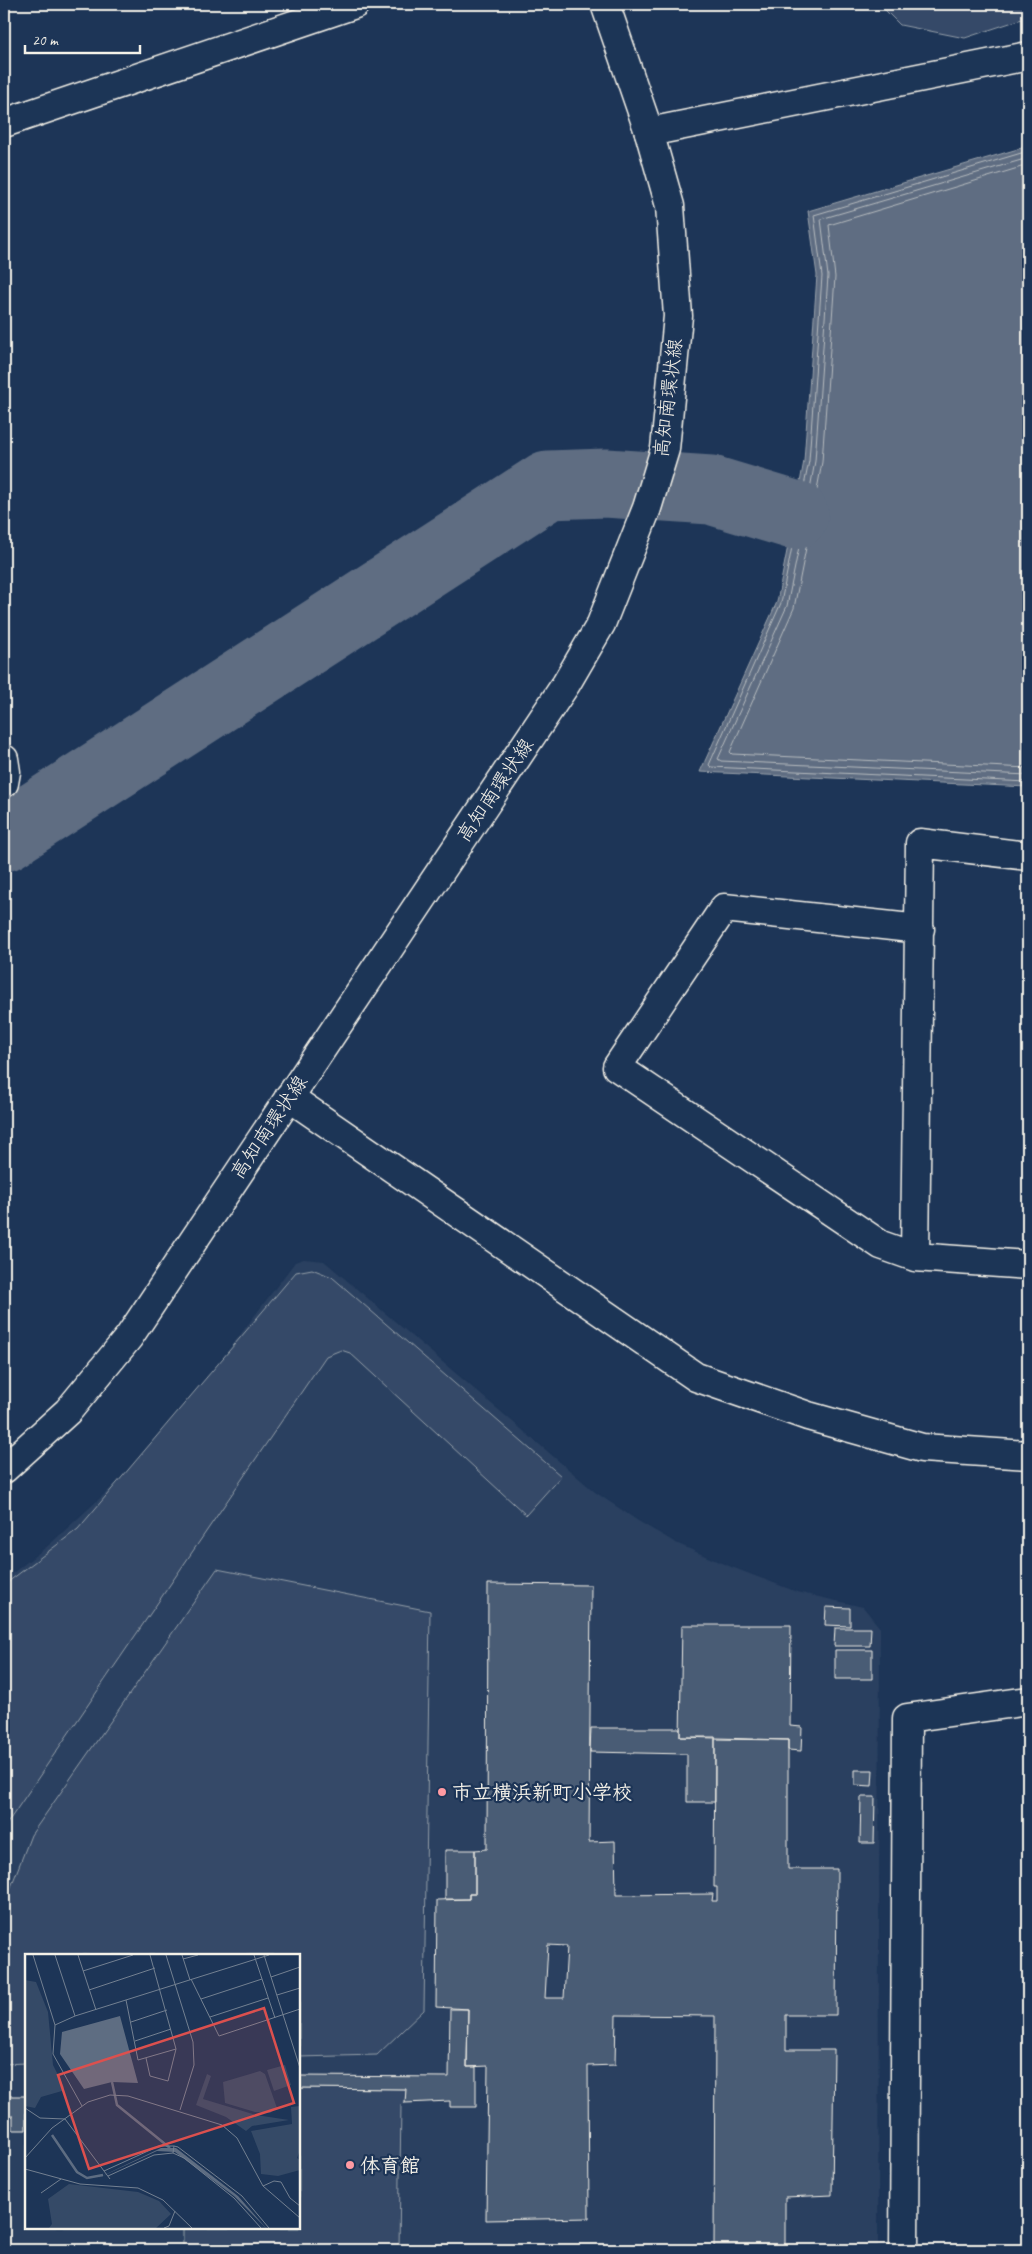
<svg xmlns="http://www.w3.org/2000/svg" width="1032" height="2254" viewBox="0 0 1032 2254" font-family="Caveat,'Klee One',sans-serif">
  <rect width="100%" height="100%" fill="#1d3557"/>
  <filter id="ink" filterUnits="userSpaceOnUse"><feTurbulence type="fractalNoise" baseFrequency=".02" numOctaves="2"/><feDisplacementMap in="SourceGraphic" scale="10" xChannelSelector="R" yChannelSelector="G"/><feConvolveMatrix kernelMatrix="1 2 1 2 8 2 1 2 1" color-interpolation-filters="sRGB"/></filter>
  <g filter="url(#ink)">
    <path fill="#2a4060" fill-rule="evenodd" d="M304 1259 324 1261 595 1492 638 1521 676 1543 721 1563 797 1592 863 1607 880 1628 878 2250H4V1580L49 1545 121 1479 185 1408 295 1262ZM26 1955H299V2228H26Z"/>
    <path fill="#354a67" stroke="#949ea8" d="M879 4H1028V17L965 38 900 25Z
      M312 1269 332 1277 561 1476 526 1515 350 1353 341 1350 326 1356 4 1828V1585L78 1529 296 1272Z
      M217 1569 430 1611 424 2010 377 2055 299 2057V1955H26V2063L4 2064V1905L31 1835Z
      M299 2088 406 2089 405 2103 401 2104 399 2250H183V2228H299Z"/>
    <path fill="#5e6d82" stroke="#9aa2ab" d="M1028 146V787L700 772 777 602 794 515 804 461 817 275 808 211Z"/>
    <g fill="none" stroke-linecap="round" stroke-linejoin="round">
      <path stroke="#b8bcbf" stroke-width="1" d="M1028 151 814 215 822 276 809 461 798 516 781 603 709 765 711 767 1028 782
        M1028 158 821 219 828 276 815 461 805 517 787 606 718 759 721 761 1028 775
        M1028 165 829 225 835 277 822 462 812 518 794 608 730 752 732 754 1028 768"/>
      <path stroke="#5e6d82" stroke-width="69" d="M4 837 548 485 606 483 711 490 794 515"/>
    </g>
    <path fill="#485b74" stroke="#f4f1e8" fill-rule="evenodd" d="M488 1584 591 1585 589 1842 615 1841 616 1895 713 1894 712 1901H717V1887H714L715 1739 788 1740V1869H837L836 2015H786V2050H834L832 2195 785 2197V2250H714L715 2016 616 2015 615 2065 588 2066 589 2218 486 2220 488 2066 467 2067 468 2009 436 2007 437 1900 469 1899V1894H475V1850L487 1849ZM548 1945 567 1946 564 1998H545Z
      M826 1607 850 1608V1626L825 1625Z
      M682 1625H791L790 1726 802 1727 801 1751 788 1750V1740L680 1737Z
      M835 1628H871L870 1646H834Z
      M835 1650H872V1679H835Z
      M591 1728H680V1737H715V1802H687V1754L590 1752Z
      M855 1770H873L872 1786 855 1785Z
      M861 1797H875L874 1843H860Z
      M445 1850H475V1894H469V1899H445Z
      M450 2009H468L467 2067H476V2107H450V2101L405 2103 406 2089 299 2088V2076L449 2077Z
      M4 2096H26V2130H13V2116H4Z"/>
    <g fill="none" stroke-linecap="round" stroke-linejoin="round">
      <g stroke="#f4f1e8" stroke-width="31">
        <path id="street" d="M4 123 355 4
          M649 132 1028 56
          M4 759 6 772 4 783
          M1028 856 920 843 915 1257 1028 1265
          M915 1257 881 1245 617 1067 724 908 920 929
          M904 2250 907 1718 1028 1701"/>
      </g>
      <g stroke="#f4f1e8" stroke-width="31">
        <path id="secondary" d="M289 1097 696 1377 808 1416 922 1448 1028 1455"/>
      </g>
      <g stroke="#f4f1e8" stroke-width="31">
        <path id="primary" d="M4 1469 68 1411 129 1337 566 684 601 624 647 508 665 449 678 316 670 206 649 132 605 4"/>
      </g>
      <use href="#street" stroke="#1d3557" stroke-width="28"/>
      <use href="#secondary" stroke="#1d3557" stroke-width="28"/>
      <use href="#primary" stroke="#1d3557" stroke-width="28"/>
    </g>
  </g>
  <g fill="#ff9aa2" stroke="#1d3557" stroke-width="2">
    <circle cx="442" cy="1792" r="5"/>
    <circle cx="350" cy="2165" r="5"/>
  </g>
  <g text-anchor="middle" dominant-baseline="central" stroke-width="4.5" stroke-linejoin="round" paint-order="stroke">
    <g font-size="20" fill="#f4f1e8" stroke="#1d3557">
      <text transform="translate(668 398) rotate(-83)">高知南環状線</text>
      <text transform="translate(495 790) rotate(-56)">高知南環状線</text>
      <text transform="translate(269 1127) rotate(-56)">高知南環状線</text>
    </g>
    <g font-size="20" font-weight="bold" fill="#f4f1e8" stroke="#1d3557" text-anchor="start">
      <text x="452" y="1792">市立横浜新町小学校</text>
      <text x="360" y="2165">体育館</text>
    </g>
  </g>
  <g transform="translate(25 1954)">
    <rect width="275" height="275" fill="#1d3557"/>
    <path d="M0 26 11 28 23 58 28 111 39 133 37 137 16 143 10 154 0 152ZM260 111 266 131 249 137 242 116ZM235 117 240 120 252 154 245 159 230 158 200 149 198 128ZM182 120 186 122 178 145 231 161 264 166 227 172 221 177 201 163 171 151ZM275 152V196L272 204 275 206V216L253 222 236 220 235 200 226 177 267 170 266 153ZM44 230 113 238 134 247 146 260 131 274H24L27 270 23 245Z" fill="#354a67"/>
    <path d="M95 62 113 129 87 128 59 135 35 100 37 78ZM136 194H151L213 242 241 274 209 242 150 198 132 197 71 225Z" fill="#5e6d82"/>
    <path fill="none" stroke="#5e6d82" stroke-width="2.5" d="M87 128 92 151 145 194M27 181 52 218 62 224 78 221"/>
    <path fill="none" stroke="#738091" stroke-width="1" d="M8 1 30 71 28 100 57 152M30 1 50 62 244 1M53 1 71 56M141 1 168 88 169 111 155 156M157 1 165 26M229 1 250 64M239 1 275 114M158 5 173 1M58 17 108 1M246 23 275 13M166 25 194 82 275 55M64 36 130 14M252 41 275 34M176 45 237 25M101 46 113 106 151 95 125 1M185 63 243 44M106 68 142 56M30 71 50 62M110 87 146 75M121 104 125 122 143 127 151 95M0 154 15 164 40 165 85 225M148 199 159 204 209 244 236 274M0 204 27 174 63 148 85 141 103 142 197 171 212 184 238 232 275 264M0 215 55 230 113 234 138 246 167 274M79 217 134 192H149M83 222 129 201 148 199 149 192 153 193 217 242 244 274M238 232 249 227 256 228 265 244 275 252M16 239 36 225M139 274 144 272 150 257"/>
    <path fill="#dc504e" fill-opacity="0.15" stroke="#dc504e" stroke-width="2.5" d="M239 54 269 149 64 215 33 121Z"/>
    <rect width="275" height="275" fill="none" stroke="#f4f1e8" stroke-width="2.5"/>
  </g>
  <rect width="1032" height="2254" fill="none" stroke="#1d3557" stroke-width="20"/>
  <rect x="10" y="10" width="1012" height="2234" fill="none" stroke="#f4f1e8" stroke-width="2" filter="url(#ink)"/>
  <path d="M25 45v8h115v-8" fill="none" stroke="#f4f1e8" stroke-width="2.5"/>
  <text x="32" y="45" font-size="15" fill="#f4f1e8" stroke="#1d3557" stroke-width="4" paint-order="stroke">20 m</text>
</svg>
